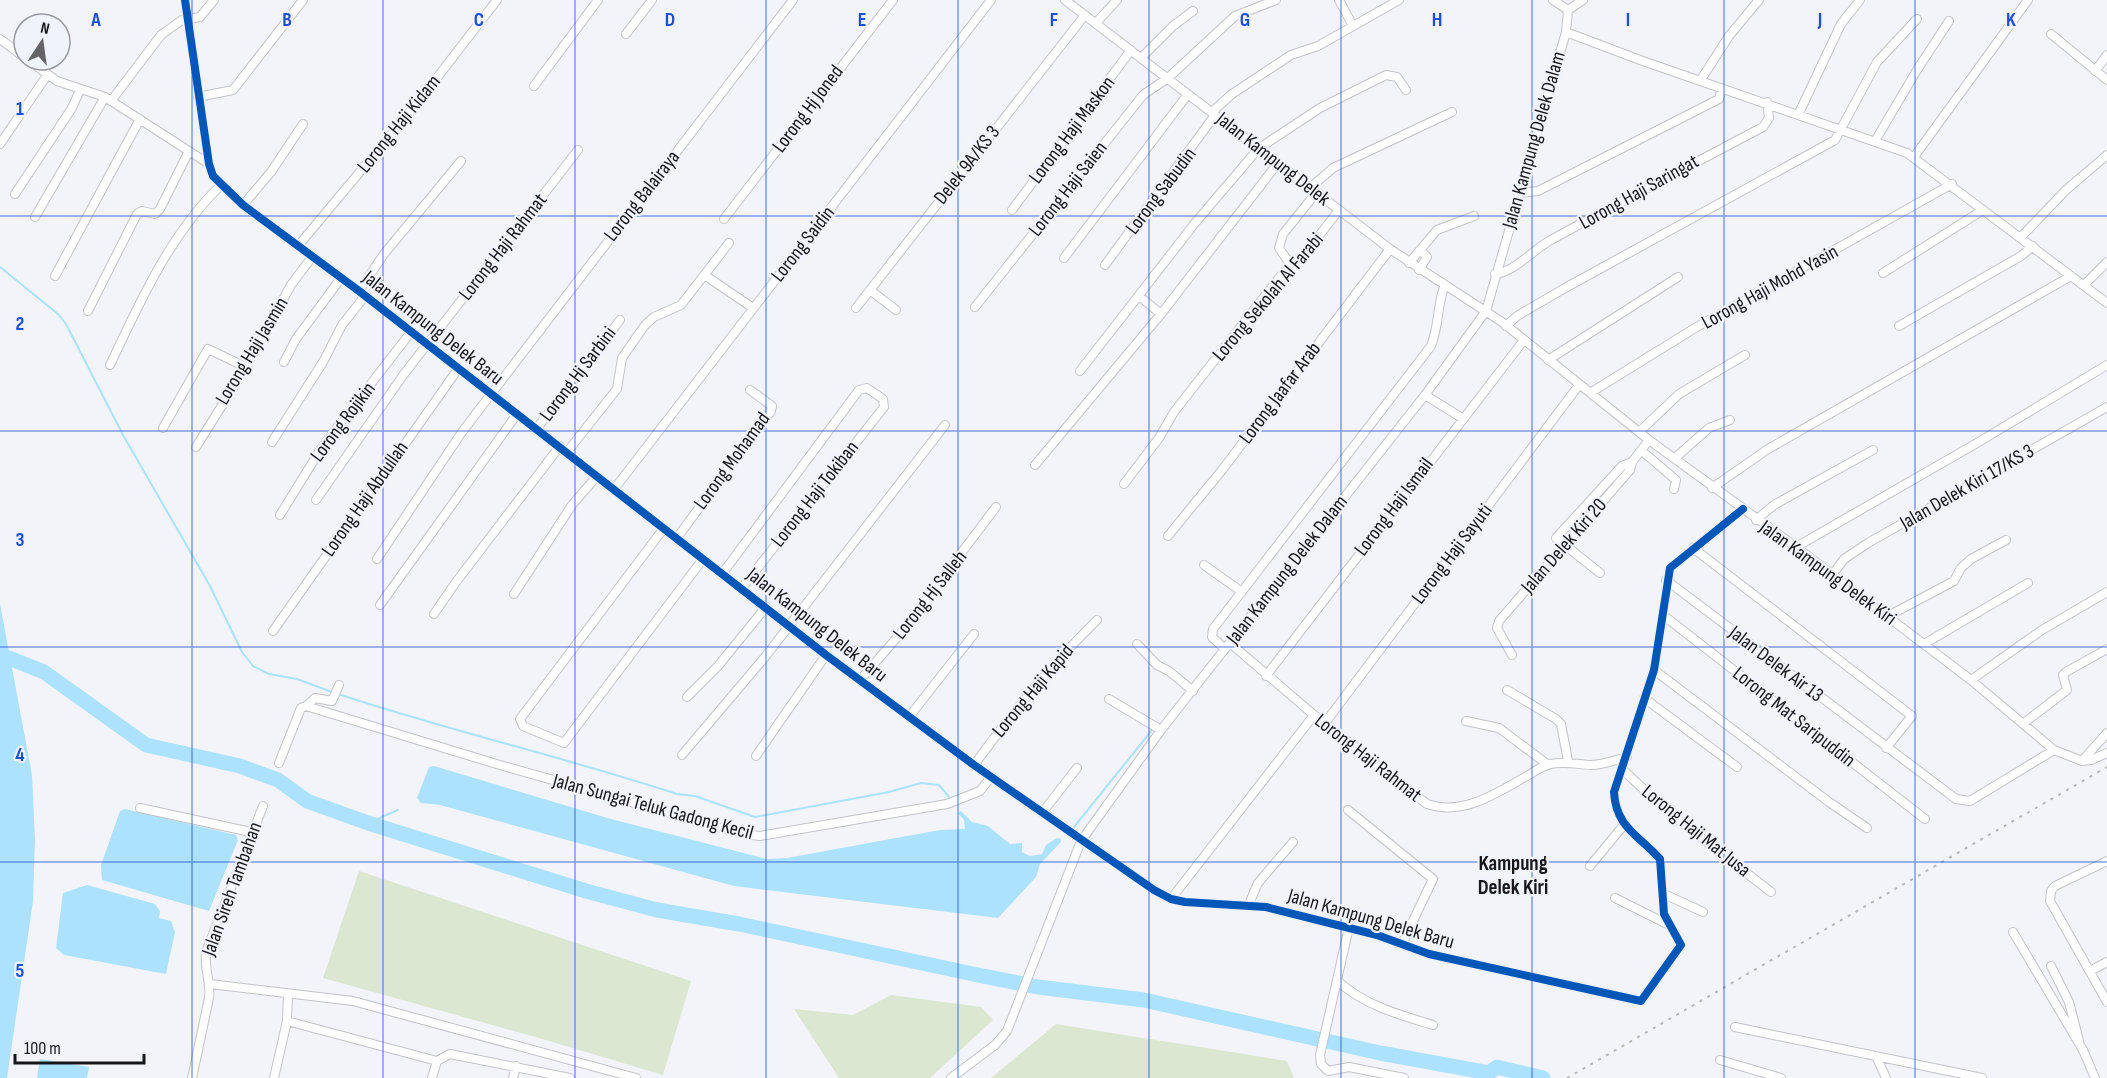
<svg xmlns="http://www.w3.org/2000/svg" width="2107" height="1078" viewBox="0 0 2107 1078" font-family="'Sofia Sans Condensed',sans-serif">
  <rect width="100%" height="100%" fill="#f3f4f9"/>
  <path fill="#dbe7d1" d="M359 871 691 981 663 1075 539 1038 323 978Z
    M891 995 981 1007 993 1020 930 1078H839L794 1009 853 1015Z
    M1056 1024 1287 1061 1294 1078H991Z"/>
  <path fill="#ace2fd" d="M0 604 32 775 35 840 33 901 7 1078H0Z
    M434 766 611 819 767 859 787 858 940 830 965 829 964 820 958 813 961 811 972 822 988 826 1010 844 1022 843V852L1030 856 1042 854 1046 845 1057 838 1061 839V842L1040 864 1036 877 998 918 734 886 440 805 421 803 417 798 429 767Z
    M125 809 236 835 238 840 209 911 102 880 101 865 120 811Z
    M87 885 155 904 160 911 159 918 171 921 175 932 166 974 64 955 56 948 63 893Z
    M40 1059 89 1067 87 1078H37Z"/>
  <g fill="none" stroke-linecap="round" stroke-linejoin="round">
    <path stroke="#ace2fd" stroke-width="2" d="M0 267 58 314 66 324 123 435 210 586 242 652 253 666 269 674 297 679 332 692
      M338 694C450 731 564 757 677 794L695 796 755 817 889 792 921 783 939 785 949 797
      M368 823 398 810
      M1074 827 1152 730"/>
    <path stroke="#ace2fd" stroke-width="15" d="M0 658H9L44 672 146 745 240 766 278 780 307 801 368 823 586 891 657 910 739 924 973 974 1038 987 1144 1000 1380 1053 1489 1073 1497 1067 1543 1078"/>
    <g stroke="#c3c4c8" stroke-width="10">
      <path id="street" d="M185 0 209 164 213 176 243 205 359 291 826 655 974 765 1154 890 1171 899 1185 902 1266 907 1377 935 1429 954 1641 1001 1681 945 1664 914 1660 859C1639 835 1616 828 1614 792L1654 670 1670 568 1743 509
        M1065 0 1390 249 1502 322 1649 440 1796 547 1971 680 2054 750 2082 761 2091 760 2107 753
        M1339 0 1353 26
        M1553 0 1568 10
        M1568 10 1583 0
        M1096 23 1117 0
        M1566 32 1640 60 1907 153 2107 303
        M626 34 652 0
        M2051 34 2107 80
        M0 39 24 57
        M1141 58 1173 26 1193 11
        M28 60 57 81 105 97 209 164
        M2095 71 2107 55
        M1700 81 1729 36 1759 0
        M534 86 598 0
        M198 97 233 90 303 0
        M111 101 161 35 182 20 200 17 214 0
        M1212 112 1232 94 1291 55 1318 46 1399 0
        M1799 113 1841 24 1860 0
        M1875 141 1917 70 1949 21
        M0 144 48 74
        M1914 157 2028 0
        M1310 188 1333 168 1452 112
        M1518 193 1538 191 1719 99 1722 88
        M15 194 72 108 80 90
        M243 205 271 172 303 124
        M1012 210 1131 50
        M35 217 105 97
        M724 219 893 0
        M2021 237 2066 190 2107 155
        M298 246 419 101 497 0
        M1064 258 1188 94
        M1409 263 1437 230 1474 216
        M1290 264 1279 248 1283 234 1316 193
        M1105 265 1215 115
        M1419 270 1427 257 1420 250
        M1883 273 1983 210
        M1495 274C1514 272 1532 251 1549 241 1620 202 1691 165 1763 127L1769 118 1767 102
        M55 276 140 119
        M706 276 753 308
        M2084 285 2107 262
        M359 291 384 254 461 161
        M1139 296 1161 314
        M975 307 1143 95 1168 78 1235 16 1276 0
        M856 308 870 290
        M896 310 870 290 1085 15
        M88 311 137 214 142 211 155 214 160 209 189 151
        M1506 326 1517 316 1565 288 1835 140 1877 62 1917 19
        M1899 326 2021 256 2033 246
        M1548 360 1678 277
        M284 362 296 339 341 278
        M110 365C140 302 170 234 221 185
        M1080 371 1195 223 1258 149 1320 108 1386 75 1397 77 1406 90
        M1590 393 1695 328 1952 184
        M1425 395 1462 418
        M163 428 208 349 246 367
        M537 428 620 320
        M1639 432 1679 394 1745 355
        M272 442 323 362 342 325 365 296
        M196 447 246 367 291 285 312 257
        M1642 451 1676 480 1674 489
        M567 452 617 389 622 358 645 325 654 317 681 305 729 243
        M1675 458 1709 428 1730 420
        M1035 465 1161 314 1278 163
        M1124 484 1159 438 1174 412 1290 264 1304 255 1339 210
        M615 488 991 0
        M1712 488 1768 449 2071 276
        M316 500 404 374 578 150
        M280 515 322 447 411 332
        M1756 520 1774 505 1873 450
        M664 528 520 719 523 726 564 743 703 559
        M1168 536 1222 470 1390 249
        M676 539 771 411 772 406 750 390
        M1796 547 1977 443 2107 365
        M1693 548 1912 716 1886 748
        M377 559 462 432 793 0
        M1204 565 1242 592
        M1600 573 1556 538 1622 466 1632 462
        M722 574 859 390 867 388 883 399 884 407 742 588
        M1833 574 1844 559 1868 543 2107 407
        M1666 580 1956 799 1970 801 2054 750
        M514 594 572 505 597 476
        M380 605 517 414
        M434 614 456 582 560 446
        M1663 615 1925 819
        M1888 616 1954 581 1961 568 1971 559 2006 540
        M273 631 458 369
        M1230 643 1314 715 1427 804C1463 816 1495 794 1525 777 1533 773 1541 766 1550 764 1564 761 1576 764 1591 765 1603 765 1615 760 1627 757
        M1137 644 1157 665 1169 671 1193 691
        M1924 644 2028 583
        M1225 649 1212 637 1213 629 1431 346C1439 326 1437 307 1444 287
        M1512 655 1497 628 1499 621 1630 470 1632 462 1649 440
        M1654 670 1829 802 1867 828
        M1266 676 1524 340
        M860 680 900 634 996 507
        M1971 680 2042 630 2107 592
        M1507 690 1556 719 1561 724 1568 761
        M687 697 718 666 766 607
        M1644 698 1737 767
        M1109 699 1161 730
        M306 706 315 698 332 701 339 685
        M909 717 974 634
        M1466 721 1499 728 1547 764
        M1325 723 1579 385
        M2024 723 2067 690 2063 675 2066 672 2107 649
        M682 755 765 657 945 425
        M756 756 826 655
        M2082 761 2107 733
        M279 763 301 708 306 706 500 765 743 834 760 836 947 804 980 791 991 777
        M974 765C1012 713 1051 665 1097 620
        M1622 769 1669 813 1771 892
        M140 808 251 832
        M1348 810 1433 879 1402 944
        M1042 813 1077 768
        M2107 861 2055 886 2051 891 2050 901 2107 1002
        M1590 866 1624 825
        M1662 893 1703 912
        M1615 898 1669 925
        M1171 899 1314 715
        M1249 904 1258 883 1293 842
        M1349 927 1320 1055 1321 1064 1328 1071 1349 1067 1404 1078
        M2013 932 2083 1050 2095 1078
        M2051 966 2069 1002 2079 1041
        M2090 971 2107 962
        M1338 981C1363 1005 1400 1015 1433 1025
        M210 984 353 1001 636 1078
        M287 1021 437 1061
        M1735 1027 1982 1078
        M1876 1056 1886 1078
        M1720 1060 1781 1078
        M437 1061 450 1054 570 1078
        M192 1078 209 998C211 980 204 971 206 952L263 806
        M274 1078 287 1021 288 994
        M432 1078 437 1061
        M513 1078 516 1066
        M951 1078 995 1045 1007 1031 1081 841 1161 730 1425 395 1486 311 1566 32 1568 10"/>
    </g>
    <use href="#street" stroke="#fdfdfe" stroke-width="8"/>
    <path stroke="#b7b7b8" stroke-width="2" stroke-dasharray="3 6" stroke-linecap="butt" d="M1567 1078 2107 767"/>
    <g stroke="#f0f2fc" stroke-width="11">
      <path id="cycleway" d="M185 0 209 164 213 176 243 205 359 291 826 655 974 765 1154 890 1171 899 1185 902 1266 907 1377 935 1429 954 1641 1001 1681 945 1664 914 1660 859C1639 835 1616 828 1614 792L1654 670 1670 568 1743 509"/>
    </g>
    <use href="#cycleway" stroke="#0057b8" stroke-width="8"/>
  </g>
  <path fill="none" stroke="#1d4ed8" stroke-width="1.5" stroke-opacity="0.55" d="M192 0V1078M383 0V1078M575 0V1078M766 0V1078M958 0V1078M1149 0V1078M1341 0V1078M1532 0V1078M1724 0V1078M1915 0V1078M0 216H2107M0 431H2107M0 647H2107M0 862H2107"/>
  <g text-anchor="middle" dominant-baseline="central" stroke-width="4.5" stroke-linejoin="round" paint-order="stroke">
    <g font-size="20" fill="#17171a" stroke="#f0f2fc">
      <text transform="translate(808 109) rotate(-53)">Lorong Hj Joned</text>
      <text transform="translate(399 124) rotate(-51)">Lorong Haji Kidam</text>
      <text transform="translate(1072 130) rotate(-53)">Lorong Haji Maskon</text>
      <text transform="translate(1534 140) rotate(-74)">Jalan Kampung Delek Dalam</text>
      <text transform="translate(1273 159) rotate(38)">Jalan Kampung Delek</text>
      <text transform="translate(967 165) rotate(-52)">Delek 9A/KS 3</text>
      <text transform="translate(1068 189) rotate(-52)">Lorong Haji Saien</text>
      <text transform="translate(1161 191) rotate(-53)">Lorong Sabudin</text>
      <text transform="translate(1639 192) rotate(-29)">Lorong Haji Saringat</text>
      <text transform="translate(642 196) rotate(-52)">Lorong Balairaya</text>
      <text transform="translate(803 244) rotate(-52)">Lorong Saidin</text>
      <text transform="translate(503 247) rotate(-52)">Lorong Haji Rahmat</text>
      <text transform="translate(1770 287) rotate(-29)">Lorong Haji Mohd Yasin</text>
      <text transform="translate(1268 297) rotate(-50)">Lorong Sekolah Al Farabi</text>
      <text transform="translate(433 328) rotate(38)">Jalan Kampung Delek Baru</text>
      <text transform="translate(252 351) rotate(-59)">Lorong Haji Jasmin</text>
      <text transform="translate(578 374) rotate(-53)">Lorong Hj Sarbini</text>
      <text transform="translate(1280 393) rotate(-53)">Lorong Jaafar Arab</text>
      <text transform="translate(343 422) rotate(-53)">Lorong Rojikin</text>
      <text transform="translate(732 461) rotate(-54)">Lorong Mohamad</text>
      <text transform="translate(1967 487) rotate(-30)">Jalan Delek Kiri 17/KS 3</text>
      <text transform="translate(815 494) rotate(-52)">Lorong Haji Tokiban</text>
      <text transform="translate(365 499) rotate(-55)">Lorong Haji Abdullah</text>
      <text transform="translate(1394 507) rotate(-53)">Lorong Haji Ismail</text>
      <text transform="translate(1564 546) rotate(-49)">Jalan Delek Kiri 20</text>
      <text transform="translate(1452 554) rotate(-53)">Lorong Haji Sayuti</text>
      <text transform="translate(1287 570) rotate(-52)">Jalan Kampung Delek Dalam</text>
      <text transform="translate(1828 573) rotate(36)">Jalan Kampung Delek Kiri</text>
      <text transform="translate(930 595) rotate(-52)">Lorong Hj Salleh</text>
      <text transform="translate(817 625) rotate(38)">Jalan Kampung Delek Baru</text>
      <text transform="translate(1776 664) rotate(37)">Jalan Delek Air 13</text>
      <text transform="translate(1033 691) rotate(-50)">Lorong Haji Kapid</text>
      <text transform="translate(1794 717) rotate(38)">Lorong Mat Saripuddin</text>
      <text transform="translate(1368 758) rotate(38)">Lorong Haji Rahmat</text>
      <text transform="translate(653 807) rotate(15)">Jalan Sungai Teluk Gadong Kecil</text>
      <text transform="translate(1696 831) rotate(39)">Lorong Haji Mat Jusa</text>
      <text transform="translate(232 889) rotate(-70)">Jalan Sireh Tambahan</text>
      <text transform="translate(1371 919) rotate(16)">Jalan Kampung Delek Baru</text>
    </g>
    <g font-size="21" font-weight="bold" fill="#17171a" stroke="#f0f2fc">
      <text x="1513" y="863">Kampung<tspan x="1513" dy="24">Delek Kiri</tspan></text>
    </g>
  </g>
  <g font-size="20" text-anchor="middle" font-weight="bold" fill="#1d4ed8" stroke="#f0f2fc" stroke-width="4.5" stroke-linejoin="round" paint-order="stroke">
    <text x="96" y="26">A</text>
    <text x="287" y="26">B</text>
    <text x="479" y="26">C</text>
    <text x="670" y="26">D</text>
    <text x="862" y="26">E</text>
    <text x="1054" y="26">F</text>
    <text x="1245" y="26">G</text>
    <text x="1437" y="26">H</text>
    <text x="1628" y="26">I</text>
    <text x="1820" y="26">J</text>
    <text x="2011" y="26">K</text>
    <text x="20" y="115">1</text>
    <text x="20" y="330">2</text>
    <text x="20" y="546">3</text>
    <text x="20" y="761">4</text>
    <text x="20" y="977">5</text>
  </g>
  <g transform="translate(42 42) rotate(13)"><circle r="28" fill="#f0f2fc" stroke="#999aa2" stroke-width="1.5"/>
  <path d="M0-4.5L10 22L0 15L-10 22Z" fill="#646468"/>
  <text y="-9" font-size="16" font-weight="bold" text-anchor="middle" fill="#17171a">N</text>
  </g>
  <path d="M15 1054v9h129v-9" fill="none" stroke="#17171a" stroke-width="3"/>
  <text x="24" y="1054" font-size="18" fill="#17171a" stroke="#f0f2fc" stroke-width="4.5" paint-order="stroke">100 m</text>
</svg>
